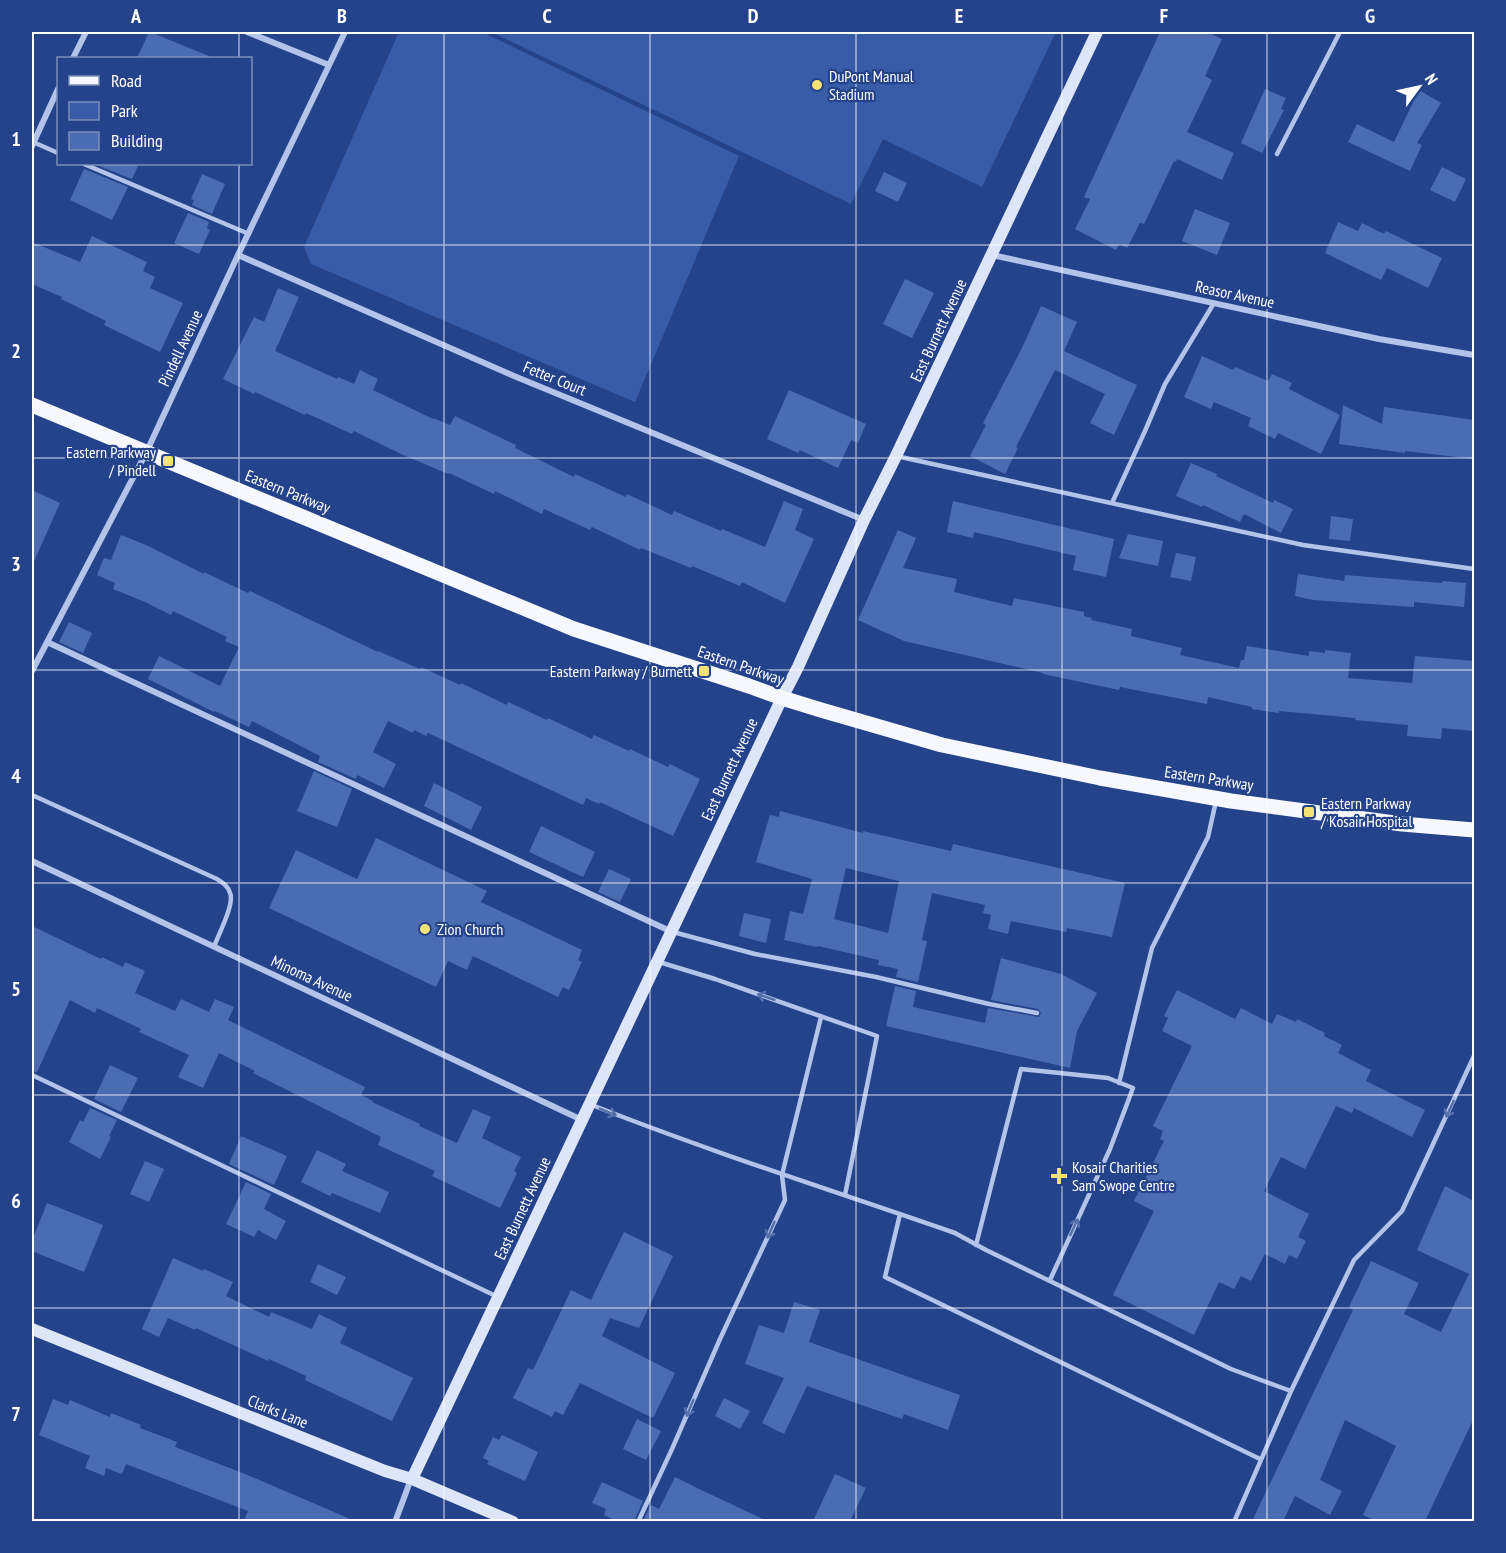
<svg xmlns="http://www.w3.org/2000/svg" width="1506" height="1553" viewBox="0 0 1506 1553" font-family="'PT Sans Narrow',sans-serif">
  <rect width="100%" height="100%" fill="#24438b"/>
  <path fill="#385ca8" d="M399 32H482L739 156 635 402 311 264 304 247Z
    M491 32H1056L982 187 883 139 851 204Z"/>
  <path fill="#4c6cb2" fill-rule="evenodd" d="M149 32H150L214 58H137Z
    M1160 32H1207L1222 39 1205 76 1212 80 1187 132 1234 153 1222 180 1177 159 1176 162 1174 161 1144 224 1140 223 1127 248 1119 244 1116 250 1075 229 1090 199 1084 197Z
    M1265 89 1286 98 1281 109 1284 110 1262 153 1241 143Z
    M1419 90 1441 103 1417 143 1422 145 1410 171 1348 142 1357 124 1394 142Z
    M94 164H139L132 179Z
    M1442 167 1466 179 1455 202 1430 190Z
    M84 169 128 187 112 220 70 200Z
    M884 172 907 183 898 202 875 191Z
    M202 174 225 184 212 214 192 205 194 200 191 199Z
    M1195 209 1230 223 1217 255 1182 241Z
    M188 213 209 222 207 228 210 230 199 254 174 243Z
    M1338 222 1358 231 1362 223 1384 234 1386 231 1442 258 1428 288 1387 268 1381 280 1325 253Z
    M92 236 147 262 143 271 155 277 150 288 183 303 160 352 104 325 106 321 61 299 62 297 32 284V242L80 262Z
    M905 279 934 293 912 338 883 324Z
    M278 288 299 297 275 351 337 379 338 377 354 384 360 370 378 379 373 390 433 419V418L450 425 455 416 516 445 515 448 574 477 575 474 626 497 627 494 672 515 674 511 721 531 722 529 765 547 784 501 803 509 795 530 814 539 785 603 742 582 740 586 692 566 691 568 641 548 640 550 592 527 590 530 544 509 542 514 495 491 494 494 449 473 448 474 401 454 354 431 352 434 306 413 305 415 255 392 254 394 223 379 254 317 264 322Z
    M1041 306 1077 322 1064 351 1137 385 1114 435 1090 423 1105 394 1055 370 1016 447 1018 448 1005 474 970 456 986 425 983 423 1022 348Z
    M1202 356 1233 370 1235 367 1268 381 1272 374 1292 383 1289 389 1340 415 1321 454 1278 433 1275 439 1248 426 1251 418 1214 402 1211 409 1184 397Z
    M789 390 866 424 858 443 851 440 838 468 800 450 798 453 767 439Z
    M1343 405 1382 424 1384 407 1474 420V459L1405 451V453L1339 444Z
    M1191 463 1217 474 1216 476 1273 503 1274 500 1293 509 1281 533 1244 514 1240 522 1203 505 1202 507 1176 496Z
    M32 490 60 503 32 566Z
    M953 501 1114 539 1106 577 1073 570 1076 556 974 532 973 538 947 532Z
    M1331 516 1353 519 1350 541 1329 539Z
    M898 530 916 538 903 568 957 579 954 592 1012 606 1014 598 1084 612V616L1092 618 1091 620 1132 629 1131 636 1182 648 1180 655 1239 668 1241 660H1244L1247 646 1309 656V651L1325 653V650L1351 653 1348 678 1412 683 1415 656 1474 661V731L1442 728 1441 739 1407 736 1408 725 1355 720 1356 718 1279 711V713L1252 709V707L1208 697 1207 704 1120 687 1119 690 1043 674V673L904 641 858 620Z
    M1128 534 1163 541 1158 566 1119 558Z
    M121 535 146 545 204 574V572L248 593 250 591 378 652V651L420 669 421 667 460 685 461 683 507 705 508 702 547 720 548 718 592 739 594 735 629 751 630 749 668 767 670 764 700 779 673 836 600 802 599 804 586 798 583 805 428 733 426 736 414 730 413 733 388 721 373 752 396 764 384 788 357 775 356 779 318 762 320 756 252 721 249 727 215 711 214 712 148 679 159 656 220 686 239 647 225 641 227 637 173 611 171 615 143 601 113 589 115 583 97 575 104 558 111 560Z
    M1176 553 1196 557 1191 581 1170 577Z
    M1298 574 1344 581 1345 575 1442 583 1443 581 1466 583 1464 607 1414 602V607L1313 600 1295 596Z
    M69 622 92 633 83 653 59 642Z
    M314 771 352 789 337 827 297 811Z
    M434 783 482 807 471 830 424 806Z
    M780 811 863 833V831L951 851 953 844 1125 883 1112 937 1067 928 1066 932 1011 921 1008 934 988 929 991 915 983 913 985 905 932 893 922 940 927 941 918 982 896 977 898 969 878 965 879 960 818 946 817 947 784 940 790 911 803 914 812 879 756 862 770 815 779 817ZM846 868 899 881 888 933 834 919Z
    M541 826 595 852 583 877 529 852Z
    M376 838 487 891 481 902 582 950 578 960 582 962 569 990 563 987 558 997 473 956 467 970 448 961 436 987 269 908 296 850 357 879Z
    M609 869 631 879 620 902 598 892Z
    M744 913 771 919 766 943 739 936Z
    M32 926 101 959 102 957 123 967 125 962 145 971 135 993 175 1011 181 999 209 1012 215 999 234 1007 228 1020 365 1087 361 1095 373 1101 372 1102 420 1124 419 1126 457 1143 473 1109 491 1117 482 1138 521 1157 514 1171 517 1173 500 1208 432 1176 435 1171 378 1145 381 1137 253 1073 255 1071 219 1053 203 1088 178 1077 189 1055 139 1032 141 1029 97 1008 95 1013 70 1000 37 1072 32 1071Z
    M1001 958 1061 974 1097 993 1077 1031 1070 1068 886 1026 895 986 916 991 913 1007 985 1023 988 1008 1039 1017 1041 1013 1038 1009 991 1000Z
    M1177 990 1235 1019 1241 1008 1272 1024 1277 1014 1296 1022 1297 1019 1325 1033 1324 1036 1342 1045 1338 1053 1371 1070 1366 1081 1425 1110 1412 1137 1354 1108 1352 1113 1336 1106 1305 1169 1281 1157 1264 1191 1309 1214 1298 1237 1306 1241 1297 1259 1289 1255 1285 1264 1265 1254 1251 1281 1241 1276 1234 1289 1219 1282 1194 1335 1113 1295 1154 1211 1134 1201 1164 1141 1160 1139 1163 1131 1153 1126 1192 1046 1162 1031 1168 1018 1164 1016Z
    M110 1065 138 1078 121 1112 94 1099Z
    M90 1108 117 1120 109 1136 111 1137 100 1159 69 1142 80 1120 83 1122Z
    M241 1136 287 1156 274 1185 229 1164Z
    M317 1150 346 1164 342 1171 389 1192 380 1213 332 1193 330 1196 301 1182Z
    M145 1161 164 1169 149 1202 130 1194Z
    M246 1182 271 1194 264 1209 286 1221 276 1240 258 1230 254 1237 226 1224Z
    M1445 1186 1474 1201V1418L1425 1521H1376L1363 1515 1396 1446 1345 1420 1320 1480 1342 1491 1330 1515 1295 1496 1283 1521H1252L1353 1310 1349 1307 1371 1261 1419 1283 1404 1314 1441 1332 1469 1274 1417 1250Z
    M47 1203 103 1225 84 1272 32 1251V1241Z
    M624 1232 673 1256 639 1328 610 1318 602 1336 675 1373 653 1418 580 1383 563 1415 555 1411 552 1417 513 1398 528 1368 533 1370 571 1290 591 1300Z
    M173 1258 203 1271 204 1269 233 1282 226 1296 269 1317 271 1312 312 1329 319 1314 347 1328 340 1343 413 1378 392 1421 305 1380 306 1376 269 1359 268 1361 196 1328 195 1330 168 1318 159 1337 142 1329Z
    M318 1264 346 1277 337 1295 310 1282Z
    M794 1302 820 1310 809 1342 960 1395 948 1430 904 1414 902 1419 807 1386 784 1434 762 1423 784 1378 745 1364 759 1325 784 1333Z
    M724 1398 750 1411 740 1429 715 1416Z
    M53 1399 68 1405 70 1400 110 1417 111 1413 141 1425 140 1428 177 1442 175 1447 245 1474 355 1521H244L248 1511 126 1464 122 1474 106 1468 104 1476 85 1468 90 1456 39 1435Z
    M637 1419 661 1431 646 1460 623 1449Z
    M502 1435 538 1452 525 1481 487 1464 489 1461 483 1458 493 1437 499 1440Z
    M835 1474 866 1488 850 1521H813Z
    M675 1477 699 1489 767 1521H643L651 1505 659 1509Z
    M602 1482 643 1501 634 1521H617L604 1515 606 1509 592 1503Z"/>
  <g fill="none" stroke-linecap="round" stroke-linejoin="round">
    <path stroke="#b2c4ea" stroke-width="4.5" d="M33 142 58 153
      M1277 154 1340 32
      M84 164 249 234
      M896 456 1303 545 1474 569
      M1112 503 1145 431 1165 384 1214 303
      M32 795 217 879C223 883 228 886 230 893 235 904 218 935 214 947
      M673 932 755 954 876 977 989 1004 1037 1013
      M659 962 715 979 877 1036 845 1195
      M32 1075 498 1297
      M1119 1083 1152 948 1208 837 1216 801
      M592 1105C711 1152 834 1191 955 1233L986 1250 1231 1369 1291 1391
      M900 1214 885 1277 1260 1459
      M976 1245 1021 1069 1108 1078 1133 1088 1110 1149 1050 1280
      M638 1522 672 1449 720 1339 785 1200 782 1175 821 1017
      M1234 1522 1291 1391 1354 1260 1402 1211 1474 1056"/>
    <path stroke="#b2c4ea" stroke-width="6" d="M247 32 329 65
      M73 58 86 32
      M32 146 58 89
      M238 255 514 376 864 520
      M992 255 1379 339 1474 355
      M47 642 670 931
      M32 671 146 453 238 255 345 32
      M32 861 582 1120
      M395 1522 411 1479"/>
    <path stroke="#dde5f8" stroke-width="12" d="M32 1329 385 1471 412 1479 513 1522
      M412 1479 782 698 798 667 864 520 896 456 1097 32"/>
    <path stroke="#f6f8fe" stroke-width="15" d="M32 405 574 629 749 686 782 698 821 710 942 745 1100 778 1231 801 1402 824 1474 830"/>
  </g>
  <defs><path id="oneway-shaft" d="M-6 0H5M1.5-3L5.5 0L1.5 3" fill="none" stroke-width="1.6" stroke-linecap="round" stroke-linejoin="round" transform="scale(1.5)"/></defs>
  <g stroke="#5670ac">
    <use href="#oneway-shaft" transform="translate(766 997) rotate(-161)"/>
    <use href="#oneway-shaft" transform="translate(1450 1109) rotate(115)"/>
    <use href="#oneway-shaft" transform="translate(608 1112) rotate(22)"/>
    <use href="#oneway-shaft" transform="translate(1074 1227) rotate(-65)"/>
    <use href="#oneway-shaft" transform="translate(771 1230) rotate(114)"/>
    <use href="#oneway-shaft" transform="translate(690 1408) rotate(113)"/>
  </g>
  <path fill="none" stroke="#fff" stroke-width="1.5" stroke-opacity="0.55" d="M239 32V58M444 32V1522M650 32V1522M856 32V1522M1062 32V1522M1267 32V1522M239 164V1522M32 245H1474M32 458H1474M32 670H1474M32 883H1474M32 1095H1474M32 1308H1474"/>
  <g fill="#f5e275" stroke="#24438b" stroke-width="2">
    <circle cx="817" cy="85" r="6"/>
    <rect x="162" y="455" width="12" height="12" rx="3"/>
    <rect x="698" y="665" width="12" height="12" rx="3"/>
    <rect x="1303" y="806" width="12" height="12" rx="3"/>
    <circle cx="425" cy="929" r="6"/>
    <path d="M1056 1167h6v6h6v6h-6v6h-6v-6h-6v-6h6z"/>
  </g>
  <g text-anchor="middle" dominant-baseline="central" stroke-width="4.5" stroke-linejoin="round" paint-order="stroke">
    <g font-size="16" fill="#fff" stroke="#24438b" text-anchor="start">
      <text x="829" y="76">DuPont Manual<tspan x="829" dy="18">Stadium</tspan></text>
      <text x="156" y="452" text-anchor="end">Eastern Parkway<tspan x="156" dy="18">/ Pindell</tspan></text>
      <text x="692" y="671" text-anchor="end">Eastern Parkway / Burnett</text>
      <text x="1321" y="803">Eastern Parkway<tspan x="1321" dy="18">/ Kosair Hospital</tspan></text>
      <text x="437" y="929">Zion Church</text>
      <text x="1072" y="1167">Kosair Charities<tspan x="1072" dy="18">Sam Swope Centre</tspan></text>
    </g>
    <g font-size="16" fill="#fff" stroke="#24438b">
      <text transform="translate(1235 294) rotate(12)">Reasor Avenue</text>
      <text transform="translate(938 330) rotate(-65)">East Burnett Avenue</text>
      <text transform="translate(180 348) rotate(-65)">Pindell Avenue</text>
      <text transform="translate(555 378) rotate(22)">Fetter Court</text>
      <text transform="translate(288 491) rotate(22)">Eastern Parkway</text>
      <text transform="translate(741 665) rotate(19)">Eastern Parkway</text>
      <text transform="translate(729 769) rotate(-65)">East Burnett Avenue</text>
      <text transform="translate(1209 778) rotate(9)">Eastern Parkway</text>
      <text transform="translate(312 978) rotate(25)">Minoma Avenue</text>
      <text transform="translate(522 1208) rotate(-65)">East Burnett Avenue</text>
      <text transform="translate(278 1411) rotate(22)">Clarks Lane</text>
    </g>
  </g>
  <rect width="1506" height="1553" fill="none" stroke="#24438b" stroke-width="66"/>
  <rect x="57" y="57" width="195" height="108" fill="#24438b" stroke="#7c8eb9" stroke-width="1.5"/>
  <rect x="69" y="76" width="30" height="9" fill="#f6f8fe" stroke="#7c8eb9" stroke-width="1.5"/>
  <text x="111" y="87" font-size="18" fill="#ffffff">Road</text>
  <rect x="69" y="102" width="30" height="18" fill="#385ca8" stroke="#7c8eb9" stroke-width="1.5"/>
  <text x="111" y="117" font-size="18" fill="#ffffff">Park</text>
  <rect x="69" y="132" width="30" height="18" fill="#4c6cb2" stroke="#7c8eb9" stroke-width="1.5"/>
  <text x="111" y="147" font-size="18" fill="#ffffff">Building</text>
  <g transform="translate(1419 87) rotate(57)" stroke="#24438b" stroke-width="4.5" paint-order="stroke">
  <path d="M0-4.5L10 22L0 15L-10 22Z" fill="#ffffff"/>
  <text y="-9" font-size="16" font-weight="bold" text-anchor="middle" fill="#ffffff">N</text>
  </g>
  <rect x="33" y="33" width="1440" height="1487" fill="none" stroke="#fff" stroke-width="2"/>
  <g font-size="20" text-anchor="middle" font-weight="bold" fill="#fff">
    <text x="136" y="23">A</text>
    <text x="342" y="23">B</text>
    <text x="547" y="23">C</text>
    <text x="753" y="23">D</text>
    <text x="959" y="23">E</text>
    <text x="1164" y="23">F</text>
    <text x="1370" y="23">G</text>
    <text x="16" y="146">1</text>
    <text x="16" y="358">2</text>
    <text x="16" y="571">3</text>
    <text x="16" y="783">4</text>
    <text x="16" y="996">5</text>
    <text x="16" y="1208">6</text>
    <text x="16" y="1421">7</text>
  </g>
</svg>
